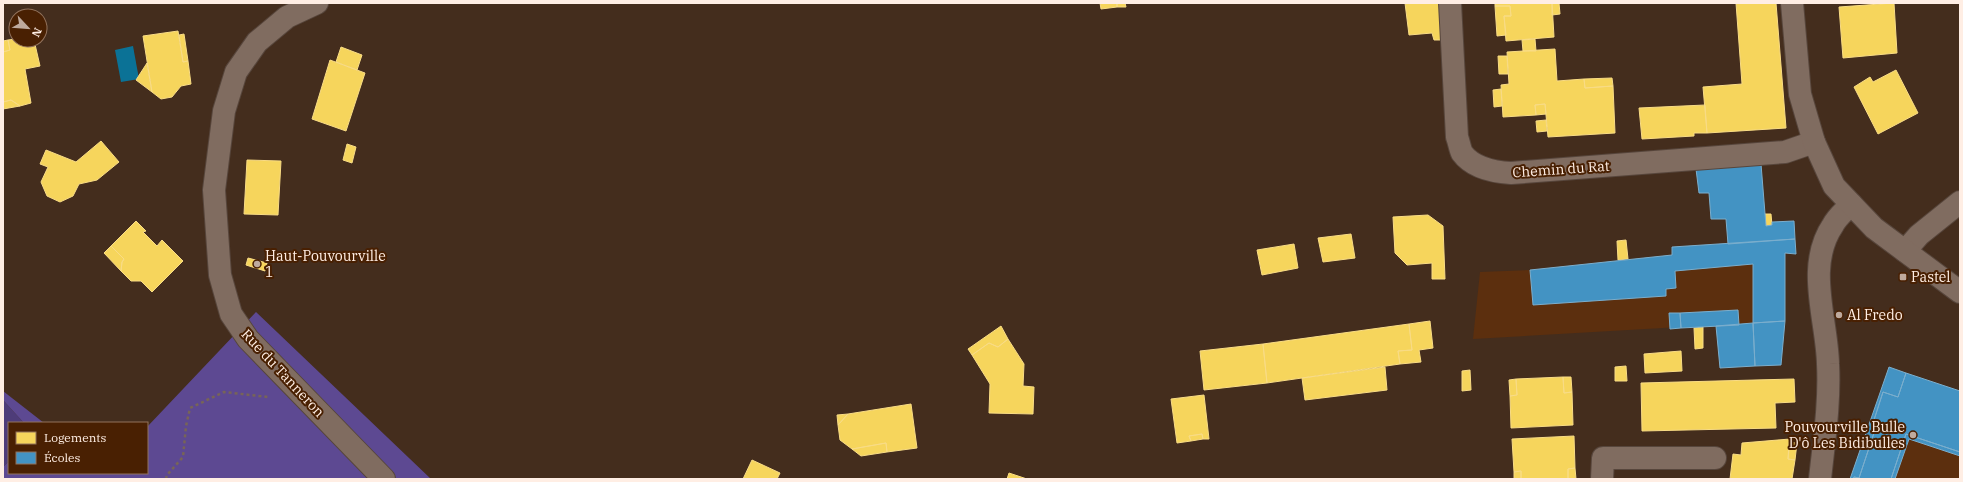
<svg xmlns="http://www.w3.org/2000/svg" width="1963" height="482" viewBox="0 0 1963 482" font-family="'IBM Plex Serif',serif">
  <rect width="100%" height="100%" fill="#442d1d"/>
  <path fill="#5c2f0e" d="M1795 239 1796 254H1785V321L1473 339 1480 272 1530 270 1672 255V247Z
    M1889 367 1960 391V479H1850Z"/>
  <path fill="#4e3c79" d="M3 400 24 423H9V461L3 467Z"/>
  <path fill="#5d4992" d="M256 312 431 479H3V467L9 461V473H147V427Z
    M3 391 44 423H24L3 400Z"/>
  <path fill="#0b7296" d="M133 46 139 79 121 82 115 50Z"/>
  <path fill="#f6d55c" stroke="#f9dc85" d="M1100 3H1117V7L1101 9Z
    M1117 3H1125L1126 7H1117Z
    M1405 3H1439L1441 40H1434L1432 33 1409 35Z
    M1495 3H1552L1554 37 1506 41 1504 16H1511L1510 6H1495Z
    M1552 3H1559L1560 14 1552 15Z
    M1736 3H1776L1786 128 1707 133 1703 87 1742 84Z
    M1894 3 1897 53 1843 58 1839 7Z
    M1495 6H1510L1511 16H1504L1506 35 1497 36Z
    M178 31 183 62 188 61 191 84 181 86 172 97 161 99 152 92 143 36Z
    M184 34 188 61 183 62 179 35Z
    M16 39 34 40 40 66 25 69 31 103 20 106 11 100 3 102V52L10 50 8 40Z
    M1535 39 1536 51H1523L1522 40Z
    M8 40 10 50 3 52V41Z
    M341 47 362 55 357 70 336 62Z
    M1555 49 1557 81 1584 79 1585 88 1613 86 1615 133 1548 137 1545 104 1535 105 1536 115 1503 117 1501 85 1509 84 1507 52Z
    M1498 56H1507L1508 74H1499Z
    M330 60 365 73 346 131 312 119Z
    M147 63 152 92 136 80Z
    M1896 70 1918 113 1878 134 1854 87 1870 77 1873 82Z
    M1612 78 1613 86 1585 88 1584 79Z
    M1501 89 1502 106 1494 107 1493 90Z
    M11 100 20 106 3 109V102Z
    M1545 104 1546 114 1536 115 1535 105Z
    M1705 105 1707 133H1694V136L1642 139 1639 108Z
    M1546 120 1547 131 1537 132 1536 121Z
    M101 141 119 162 97 180 79 184 73 196 60 202 47 196 41 182 48 167 40 164 46 150 76 162Z
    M347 144 356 147 352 163 343 160Z
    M247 160 281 161 278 215 244 214Z
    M1765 214H1771L1772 225 1766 226Z
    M1428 215 1443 226 1445 279H1432V263L1407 265 1395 253 1393 217Z
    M136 221 146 231 143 232 157 246 162 240 183 261 152 292 141 281H131L121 271 122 262 124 259 111 246Z
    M1351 234 1355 258 1323 262 1318 238Z
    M1626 240 1628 259 1618 260 1617 241Z
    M1294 244 1298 268 1262 275 1257 250Z
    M111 246 124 259 122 262 121 271 104 253Z
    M248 258 267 263 265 271 246 265Z
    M1430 321 1433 348 1419 350 1421 362 1400 364 1398 351 1412 350 1409 324Z
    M1409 324 1412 350 1398 351 1400 364 1267 383 1263 344Z
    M1001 326 1008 339 998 347 989 343 972 355 968 349Z
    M1703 327V348L1695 349 1694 328Z
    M1008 339 1024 364 1023 386 1034 387 1033 414 989 413 990 384 972 355 989 343 998 347Z
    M1263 344 1267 383 1204 390 1200 351Z
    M1681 351 1682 371 1645 373 1644 354Z
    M1626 366 1627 381H1615V367Z
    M1385 367 1387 390 1305 400 1302 378Z
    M1470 370 1471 390 1462 391V371Z
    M1563 377 1564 393 1572 392 1573 425 1511 428 1510 396 1517 395 1516 379Z
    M1563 377H1571L1572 392 1564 393Z
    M1516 379 1517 395 1510 396 1509 380Z
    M1794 379 1795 402 1775 403 1776 428 1642 431 1641 383Z
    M1204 395 1209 439H1203L1202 434 1189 436 1191 441 1177 443 1171 399Z
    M911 404 917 448 887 452 886 443 852 449 840 440 838 425 848 414Z
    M848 414 838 425 837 415Z
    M1202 434 1203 439 1191 441 1189 436Z
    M1574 436 1575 468 1568 469V479H1521V471L1514 472 1512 439Z
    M1790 439 1788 459 1795 460 1792 479H1730L1733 454 1741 455 1742 443Z
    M1789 442 1797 443 1795 460 1788 459Z
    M886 443 887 452 861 456 852 449Z
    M752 460 780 473 777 479H743Z
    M1575 468 1576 479H1568V469Z
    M1521 471V479H1514V472Z
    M1009 473 1027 479H1007Z"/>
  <path fill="#4393c3" stroke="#7baecd" d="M1761 164 1766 226 1772 225V222L1794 221 1795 239 1728 244 1726 219H1711L1709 193H1699L1696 169Z
    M1795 239 1796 254 1785 253V321L1753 323V264L1675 271 1676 288 1666 289V296L1533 305 1530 270 1672 255V247Z
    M1738 310 1739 325 1681 328 1680 313Z
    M1669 313H1680L1681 328 1670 329Z
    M1785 321 1781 365 1755 366 1753 323Z
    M1753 323 1755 366 1720 368 1716 326Z
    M1889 367 1906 373 1898 397 1883 392 1873 423 1877 424 1859 478 1854 477 1853 479H1850Z
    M1906 373 1960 391V452L1906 434 1891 479H1853L1854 477 1859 478 1877 424 1873 423 1883 392 1898 397Z
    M1906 434 1960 452V456L1909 439 1895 479H1891Z"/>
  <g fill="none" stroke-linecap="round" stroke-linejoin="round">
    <g stroke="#57463c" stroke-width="24">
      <path id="street" d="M317 3 287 17 257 42 236 72 224 111 214 190 220 275 231 314 248 339 384 479
        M1450 3 1457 137C1459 142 1460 149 1462 153 1473 168 1494 172 1511 173L1785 152 1814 142
        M1905 251 1919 235 1960 202
        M1602 479 1603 458H1715
        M1820 479C1824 441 1830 403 1828 364 1827 319 1805 266 1833 225 1837 217 1845 211 1851 204"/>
    </g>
    <g stroke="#57463c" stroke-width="24">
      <path id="secondary" d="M1792 3 1800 94 1814 142 1834 186 1874 228 1960 292"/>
    </g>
    <path stroke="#776458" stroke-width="2.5" stroke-dasharray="3 3" stroke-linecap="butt" d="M166 479 167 475 183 457 186 426 190 408 224 392 268 397"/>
    <use href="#street" stroke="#806c60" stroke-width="22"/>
    <use href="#secondary" stroke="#806c60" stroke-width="22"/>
  </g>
  <g fill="#beaa9e" stroke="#492002" stroke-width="1.5">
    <circle cx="257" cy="264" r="4"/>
    <rect x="1899" y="273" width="8" height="8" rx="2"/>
    <circle cx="1839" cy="315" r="4"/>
    <circle cx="1913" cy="435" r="4"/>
  </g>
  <g text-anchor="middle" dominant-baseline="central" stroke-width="4" stroke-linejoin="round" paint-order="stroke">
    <g font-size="14" fill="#ffeee4" stroke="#492002">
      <text transform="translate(1561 169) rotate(-4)">Chemin du Rat</text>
      <text transform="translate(283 373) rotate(47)">Rue du Tanneron</text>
    </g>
    <g font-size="14" fill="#ffeee4" stroke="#492002" text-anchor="start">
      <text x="265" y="256">Haut-Pouvourville<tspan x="265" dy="16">1</tspan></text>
      <text x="1911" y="277">Pastel</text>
      <text x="1847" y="315">Al Fredo</text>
      <text x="1905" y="427" text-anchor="end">Pouvourville Bulle<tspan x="1905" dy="16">D'ô Les Bidibulles</tspan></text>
    </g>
  </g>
  <rect width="1963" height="482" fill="none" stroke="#ffeee4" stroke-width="8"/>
  <rect x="8" y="422" width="140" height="52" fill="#492002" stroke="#92725c"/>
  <rect x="16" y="432" width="20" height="12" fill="#f6d55c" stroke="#92725c"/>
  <text x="44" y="442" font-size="12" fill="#ffeee4">Logements</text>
  <rect x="16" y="452" width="20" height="12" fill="#4393c3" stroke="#92725c"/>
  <text x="44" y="462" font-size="12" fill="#ffeee4">Écoles</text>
  <g transform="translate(28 28) rotate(116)"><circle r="19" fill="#492002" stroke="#92725c"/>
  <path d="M0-3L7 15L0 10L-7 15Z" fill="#beaa9e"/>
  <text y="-6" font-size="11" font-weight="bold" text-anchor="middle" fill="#ffeee4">N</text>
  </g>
</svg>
